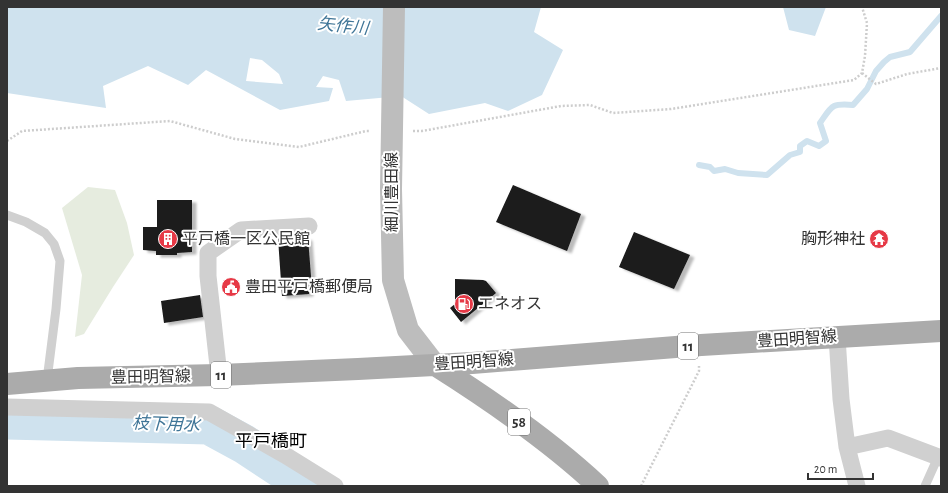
<svg xmlns="http://www.w3.org/2000/svg" width="948" height="493" viewBox="0 0 948 493" font-family="'Alegreya Sans','Noto Sans JP',sans-serif">
  <defs>
    <filter id="shadow"><feDropShadow dx="4.5" dy="2.5" stdDeviation="1" flood-color="#0004"/></filter>
  </defs>
  <rect width="100%" height="100%" fill="#fff"/>
  <path fill="#e6ecdf" d="M88 187 115 190 127 223 134 255 113 287 84 334 75 337 82 275 62 208Z"/>
  <path fill="#cfe2ee" fill-rule="evenodd" d="M7 7H541L534 32 563 50 542 95 508 111 485 103 429 114 401 96 346 101 339 80 323 76 316 87 333 88 329 101 280 110 206 70 188 85 148 66 103 86 106 108 7 93ZM250 58 262 60 279 74 283 84 246 81Z
    M783 7H826L815 36 789 30Z"/>
  <g fill="none" stroke-linecap="round" stroke-linejoin="round">
    <path stroke="#cfe2ee" stroke-width="6" d="M699 165 710 167 714 171 725 169 738 173 767 175 790 155 800 152V146L807 141 819 146 826 141 820 123C832 106 831 103 853 105L867 89 876 71 884 62 890 57 910 52 941 16"/>
    <path stroke="#cfe2ee" stroke-width="39" d="M7 420 209 425 244 444 308 486"/>
  </g>
  <path fill="#1a1a1a" filter="url(#shadow)" d="M513 185 581 214 567 251 496 222Z
    M157 200H192V252L177 253V255H156V251L143 250V227H157Z
    M634 232 690 255 674 289 619 267Z
    M290 237 308 238 312 289 309 290V294L282 296 278 238Z
    M455 279 483 280 486 281 496 293 461 322 450 308 455 304Z
    M200 295 203 317 164 323 161 301Z"/>
  <g fill="none" stroke-linecap="round" stroke-linejoin="round">
    <path stroke="#cdcdcd" stroke-width="2.5" stroke-dasharray="2 2" stroke-linecap="butt" d="M862 73 876 84 907 74 941 68
      M413 131H422L561 106 590 105 613 113 671 109 854 80 862 73 865 56 867 23 862 7
      M7 141 22 131 170 121 235 139 299 147 366 131H370
      M641 486 699 371V366"/>
    <path stroke="#d0d0d0" stroke-width="9" d="M7 215 26 222 45 233 54 244 60 261 56 309 47 380
      M925 486 938 457"/>
    <path stroke="#d0d0d0" stroke-width="17" d="M837 337 841 399 847 447 888 438 941 458
      M219 375 208 276V253L241 230 309 226
      M7 407 209 412 285 455 335 486
      M847 447 857 486"/>
    <path stroke="#bdbdbd" stroke-width="22" d="M391 189 393 280 408 330 435 365"/>
    <path stroke="#ababab" stroke-width="22" d="M435 365C492 401 549 440 598 486
      M7 384 78 378 219 375 358 369 472 363 701 345 941 331"/>
    <path stroke="#bdbdbd" stroke-width="22" d="M391 189 394 7"/>
  </g>
  <defs>
    <g id="building-disc" transform="scale(1)"><circle r="9.5" fill="#e63946" stroke="#fff"/><path d="M-4-6H4V6H1V3H-1V6H-4ZM-2.5-4.3h1.7v1.8h-1.7ZM.8-4.3h1.7v1.8H.8ZM-2.5-1h1.7V.8h-1.7ZM.8-1h1.7V.8H.8Z" fill="#fff"/></g>
    <g id="temple-disc" transform="scale(1)"><circle r="9.5" fill="#e63946" stroke="#fff"/><path d="M0-6L5-2H3V0L6.5 2.5H4V6H1.5V3h-3V6H-4V2.5H-6.5L-3 0V-2H-5Z" fill="#fff"/></g>
    <g id="civic-disc" transform="scale(1)"><circle r="9.5" fill="#e63946" stroke="#fff"/><path d="M-.6-6.5H3V-4.5H.6V-3L4-1V1h2V6H-6V1h2V-1L-.6-3ZM-1.2 2.5V6h2.4V2.5Z" fill="#fff"/></g>
    <g id="fuel-disc" transform="scale(1)"><circle r="9.5" fill="#e63946" stroke="#fff"/><path d="M-5.5-6h7V0h2V4h1.3V-2.5L3-4.5l.8-.8L6-3V5H2.5V1h-1V6h-7ZM-4.2-4.7v3.2H.2V-4.7Z" fill="#fff"/></g>
  </defs>
  <g fill-rule="evenodd">
    <use href="#building-disc" x="168" y="239"/>
    <use href="#temple-disc" x="879" y="239"/>
    <use href="#civic-disc" x="231" y="287"/>
    <use href="#fuel-disc" x="464" y="304"/>
  </g>
  <g text-anchor="middle" dominant-baseline="central" stroke-width="4" stroke-linejoin="round" paint-order="stroke">
    <g fill="#fff" stroke="#707070" stroke-width="1">
      <rect x="678" y="333" width="20" height="26" rx="3"/>
      <rect x="211" y="362" width="20" height="26" rx="3"/>
      <rect x="508" y="409" width="22" height="26" rx="3"/>
    </g>
    <g font-size="15" font-weight="bold" fill="#333">
      <text x="688" y="346">11</text>
      <text x="221" y="375">11</text>
      <text x="519" y="422">58</text>
    </g>
    <g font-size="16" fill="#333" stroke="#fff">
      <text transform="translate(392 192) rotate(-90)">細川豊田線</text>
      <text transform="translate(797 339) rotate(-4)">豊田明智線</text>
      <text transform="translate(474 362) rotate(-4)">豊田明智線</text>
      <text transform="translate(151 377) rotate(-1)">豊田明智線</text>
    </g>
    <g font-size="16" fill="#333" stroke="#fff" text-anchor="start">
      <text x="182" y="239">平戸橋一区公民館</text>
      <text x="865" y="239" text-anchor="end">胸形神社</text>
      <text x="245" y="287">豊田平戸橋郵便局</text>
      <text x="478" y="304">エネオス</text>
    </g>
    <g font-size="17" font-style="italic" fill="#3f7597" stroke="#fff">
      <text transform="translate(343 26) rotate(6)">矢作川</text>
      <text transform="translate(166 424) rotate(2)">枝下用水</text>
    </g>
    <g font-size="18" fill="#000" stroke="#fff">
      <text x="271" y="442">平戸橋町</text>
    </g>
  </g>
  <rect width="948" height="493" fill="none" stroke="#333333" stroke-width="16"/>
  <path d="M808 473v6h65v-6" fill="none" stroke="#333333" stroke-width="2"/>
  <text x="814" y="473" font-size="12" fill="#333333" stroke="#ffffff" stroke-width="3" paint-order="stroke">20 m</text>
</svg>
